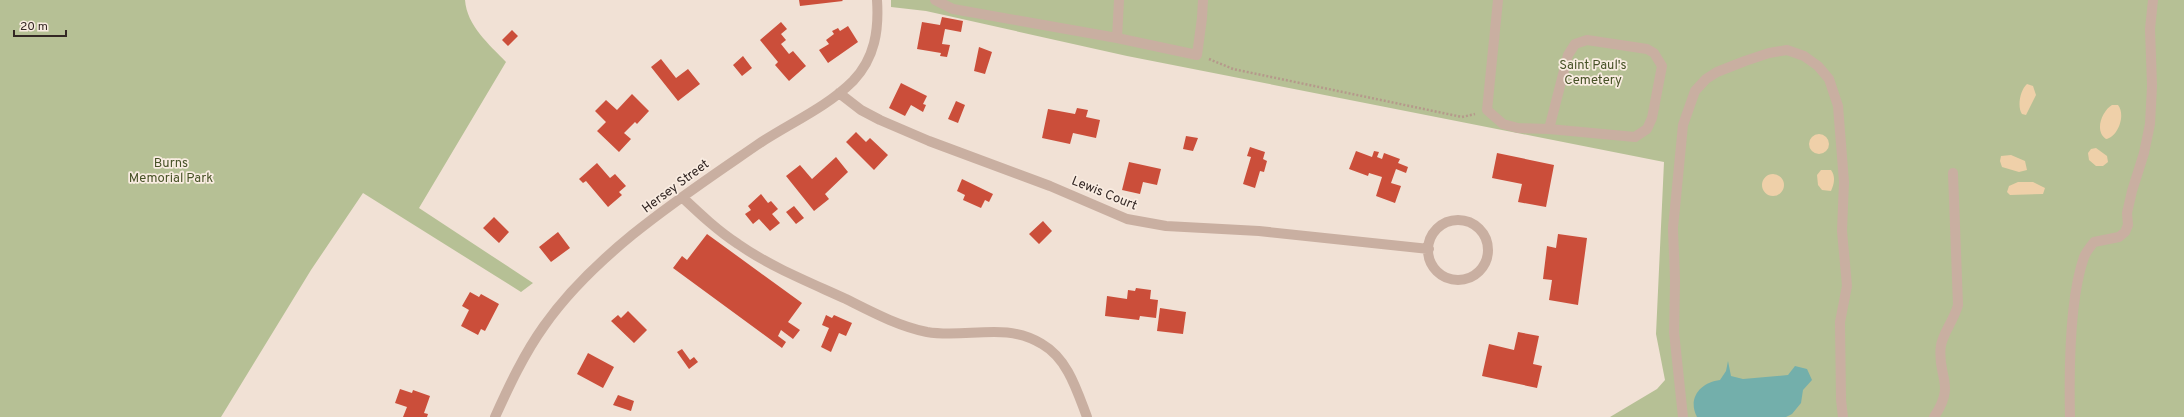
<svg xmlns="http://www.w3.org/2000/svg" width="2184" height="417" viewBox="0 0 2184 417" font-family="Overpass,sans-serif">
  <rect width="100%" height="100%" fill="#f1e1d5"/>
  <path fill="#b6c095" d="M0 0H465C467 26 489 44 506 62L419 208 533 283 521 292 363 193 311 270 221 417H0Z
    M891 0H2184V417H1610L1657 389 1665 380 1656 334 1664 162 1127 56 926 11 891 7Z"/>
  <path fill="#efd0a9" d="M2027 84 2033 86 2036 95 2026 115 2022 114C2017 107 2020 90 2027 84Z
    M2112 105H2118C2126 115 2118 137 2106 139 2094 131 2102 111 2112 105Z
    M1809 144a10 10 0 1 1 20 0a10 10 0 1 1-20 0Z
    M2096 148 2107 156 2108 162 2103 166H2096L2089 160 2088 153 2091 149Z
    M2011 155 2025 161 2027 170 2019 172 2002 167 2000 161 2001 156Z
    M1821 170H1831C1836 177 1834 184 1831 191L1822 190 1818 185 1817 175Z
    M1762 185a11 11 0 1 1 22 0a11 11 0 1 1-22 0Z
    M2018 182H2033L2045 188 2043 194 2010 195 2007 192 2009 186Z"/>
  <path fill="#73afab" d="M1728 361 1731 376 1743 379 1788 375 1795 366 1807 369 1812 380 1803 390 1801 403 1792 414 1786 417H1697C1687 398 1701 382 1720 380L1726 371Z"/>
  <path fill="#cb4e3a" d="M799 0H842L843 1 800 6Z
    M942 17 963 21 961 32 945 29 942 44 950 45 947 57 940 56 941 53 917 49 922 22 940 25Z
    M781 22 787 29 781 34 786 40 781 44 789 54 793 51 806 66 789 81 775 65 778 62 760 40Z
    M848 26 858 42 828 63 819 50 829 44 826 40 834 34 832 31 838 28 840 31Z
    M512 30 518 36 508 46 502 40Z
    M979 47 992 52 985 74 974 71Z
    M743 56 752 68 742 76 733 65Z
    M661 59 676 78 688 69 700 84 678 101 651 67Z
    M901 83 927 96 923 104 926 105 923 112 911 105 905 116 889 108Z
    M632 94 649 111 637 124 635 122 624 133 631 139 619 152 597 131 606 122 595 111 606 100 617 110Z
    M956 101 965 105 958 123 948 119Z
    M1077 108 1088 110 1086 117 1100 120 1096 138 1073 133 1070 144 1042 138 1048 109 1075 114Z
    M856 132 866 142 870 138 888 155 874 170 846 142Z
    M1186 136 1198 138 1193 151 1183 149Z
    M1250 147 1265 152 1263 159 1267 161 1264 172 1260 171 1255 188 1243 184 1251 157 1247 156Z
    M1356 151 1372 157 1374 151 1379 152 1377 157 1382 159 1384 153 1400 159 1398 163 1408 167 1406 173 1396 169 1391 183 1401 186 1395 203 1376 196 1382 177 1369 173 1368 176 1349 169Z
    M1497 153 1554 165 1546 207 1518 202 1522 184 1492 178Z
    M836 157 848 172 825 194 829 199 814 211 786 176 800 165 812 179Z
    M1129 162 1161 169 1157 185 1143 182 1140 194 1122 190Z
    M597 163 610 178 615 174 626 186 619 192 622 195 608 207 586 181 583 183 579 179Z
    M962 179 993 194 989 202 985 200 981 208 963 200 965 195 957 191Z
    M761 194 768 203 771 201 778 209 772 214 780 223 770 231 759 219 753 224 745 214 751 210 748 206Z
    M794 206 804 218 796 224 786 212Z
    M494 217 509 232 499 243 483 228Z
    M1043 221 1052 231 1039 244 1029 234Z
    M558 232 570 248 551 262 539 247Z
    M707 234 802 303 788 322 800 330 793 339 781 330 778 336 786 342 782 348 673 268 682 256 687 260Z
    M1558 234 1587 238 1578 305 1549 300 1552 280 1543 279 1547 246 1556 248Z
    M1136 288 1151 290 1150 299 1158 300 1156 318 1140 316 1139 320 1105 316 1107 296 1127 299 1128 290 1135 291Z
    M470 292 479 297 481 294 499 304 485 331 481 329 478 335 461 326 469 310 462 306Z
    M1160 308 1186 312 1183 334 1157 331Z
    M628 311 647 330 634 343 611 321 618 315 621 318Z
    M826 315 832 318 834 315 852 323 846 336 839 333 831 352 821 347 829 328 822 325Z
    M1518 332 1539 336 1533 364 1542 366 1537 388 1482 376 1489 344 1514 350Z
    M682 349 690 360 694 357 698 362 689 369 677 352Z
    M588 353 614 367 603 388 577 374Z
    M400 389 412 393 413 390 430 396 424 413 428 414 427 417H403L407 407 395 403Z
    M618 395 634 401 631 411 613 405Z"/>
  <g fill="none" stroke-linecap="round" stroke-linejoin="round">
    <path stroke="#b5998b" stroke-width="2.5" stroke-dasharray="2 2" stroke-linecap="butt" d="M1209 59 1233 69 1462 117 1475 114"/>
    <path stroke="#c9afa1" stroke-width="10" d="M935 0 953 9 1117 38
      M1119 0 1117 38 1197 55 1202 18 1203 0
      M1498 0 1487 110 1503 124 1518 128 1549 129 1635 137 1647 129 1652 118 1662 66 1654 53 1647 49 1587 40 1575 44 1568 55 1549 129
      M839 93 861 110 880 120 929 141 1050 186 1127 219 1166 226 1259 231 1429 249
      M682 197C700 214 718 231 738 244 771 267 809 282 846 299 872 312 898 326 927 332 966 339 1005 321 1042 344 1068 359 1077 391 1087 417
      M1428 250a30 30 0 1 1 60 0a30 30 0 1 1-60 0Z
      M495 417C509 386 524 354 544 326 596 252 683 196 757 145 788 124 826 108 853 81 875 58 879 30 877 0
      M1683 417 1674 332 1675 280 1673 228 1683 125 1695 91 1706 79 1717 72 1745 61 1769 53 1787 50 1804 56 1818 66 1829 79 1838 106 1844 182 1842 231 1847 286 1840 322 1841 400 1843 417
      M1934 417C1957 383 1936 376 1941 345 1944 331 1954 320 1958 305L1953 173
      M2070 417C2069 371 2069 300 2084 257 2086 252 2090 247 2094 242L2119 237 2125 232 2128 225 2127 213 2132 191 2144 153 2150 124 2152 86 2150 29 2153 0"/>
  </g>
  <g text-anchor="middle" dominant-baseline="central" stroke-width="3.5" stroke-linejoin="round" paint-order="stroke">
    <g font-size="13" fill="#475227" stroke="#f9ece1">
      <text x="1593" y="66">Saint Paul's<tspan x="1593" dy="15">Cemetery</tspan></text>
      <text x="171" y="164">Burns<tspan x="171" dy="15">Memorial Park</tspan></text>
    </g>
    <g font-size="13" fill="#332724" stroke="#f9ece1">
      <text transform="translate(676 187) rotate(-37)">Hersey Street</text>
      <text transform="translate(1104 194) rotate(22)">Lewis Court</text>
    </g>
  </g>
  <path d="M14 30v6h52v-6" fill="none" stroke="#332724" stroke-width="2"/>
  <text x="20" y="30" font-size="12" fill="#332724" stroke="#f9ece1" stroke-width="3" paint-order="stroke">20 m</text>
</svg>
